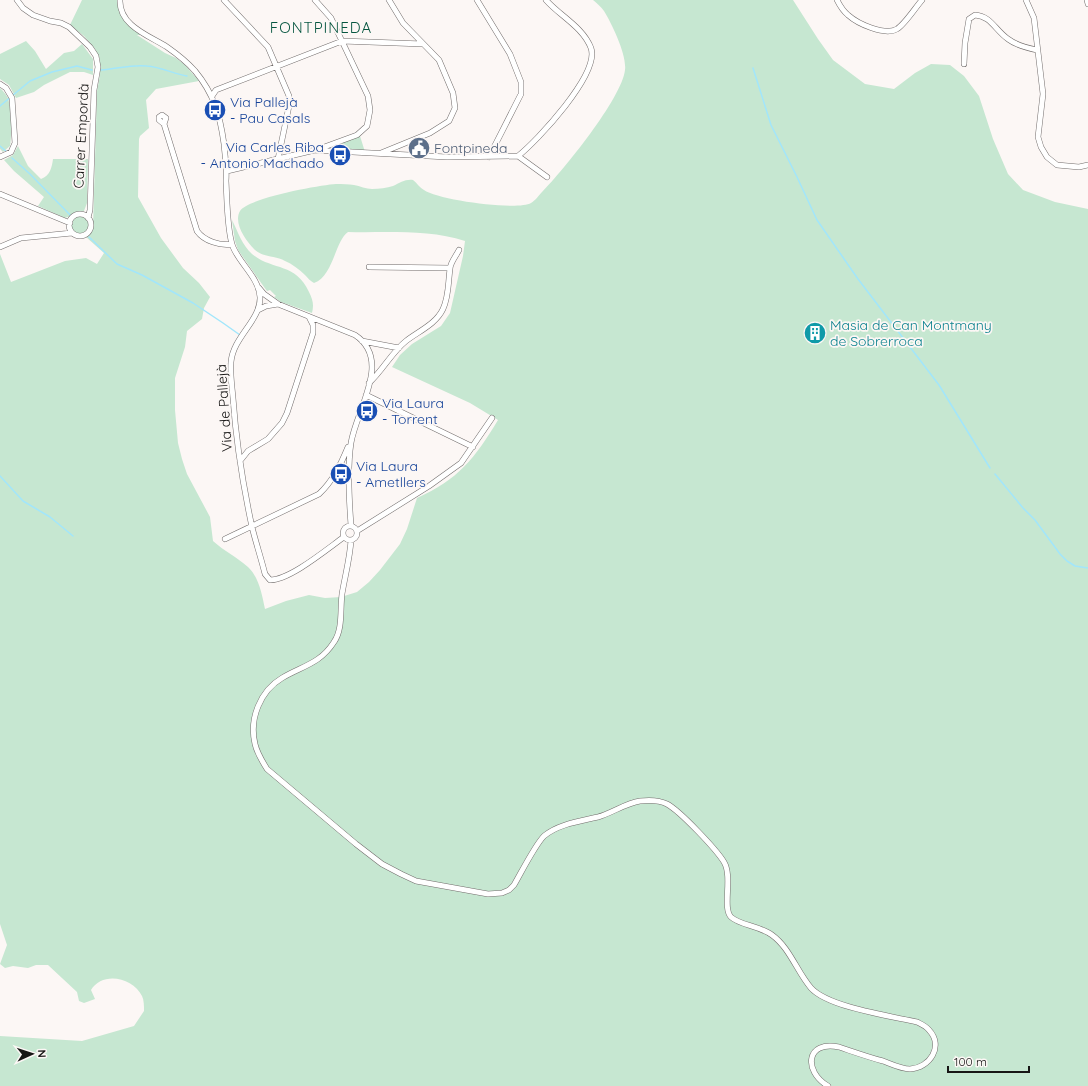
<svg xmlns="http://www.w3.org/2000/svg" width="1088" height="1086" viewBox="0 0 1088 1086" font-family="Quicksand,sans-serif">
  <rect width="100%" height="100%" fill="#fcf7f5"/>
  <path fill="#c6e7d1" d="M82 0H117C118 11 123 19 130 27V26L142 35H137L165 53 176 58 185 65 199 81 156 89 146 100 149 128 140 136 139 139 138 197 161 238 183 268 199 283 210 297 204 308 202 319 187 331 185 347 175 378V410L178 443 182 459 187 474 210 517 213 541C224 551 237 557 248 567 259 577 262 595 265 609L286 601 309 595 325 598 341 597 357 592 369 582 380 570 400 544 407 529 417 498C458 480 475 458 498 420L470 403 392 367 400 355 412 344 441 326 450 313 463 256 465 241C428 229 386 233 348 232 335 241 333 277 314 283 310 281 308 278 305 275 299 269 292 264 285 261 275 255 263 258 254 249 246 241 233 223 240 211 248 198 320 185 336 184 342 184 349 184 354 185 360 186 366 189 372 189 379 189 387 188 393 186 400 183 405 179 413 180 417 183 420 188 424 190 438 200 517 211 531 203 535 201 539 195 542 192 563 171 622 98 625 70 627 55 612 24 604 11 601 7 597 3 593 0H793L818 39 833 60 865 84 894 89 915 73 931 64 950 65 964 76 979 96 993 139 1008 174 1023 190 1055 202 1088 209V1086H0V1036L82 1041 134 1026 144 1011C144 1006 144 1000 142 996 133 977 102 971 91 990L95 999 84 1003 79 1001 77 992 48 965H36L28 968 13 966 5 968 0 964 7 945 0 924V254L11 282 65 261 86 258 97 264 104 253 86 237 90 234 93 227 97 91 100 75V59L95 49 84 36 70 25Z
    M26 41 35 51 46 69 64 53 74 51 82 44 93 59V75L84 72H70L44 85 34 92 16 98 9 85 0 79V54Z
    M0 88C3 91 6 94 8 98 11 107 12 137 10 146L3 152 0 149Z
    M360 136 365 152 329 148Z
    M18 146 28 166 41 179C50 176 52 167 53 159H88L87 203 84 211 65 218 38 206 44 197 14 171 4 160 13 155Z
    M71 225a9 9 0 1 1 18 0a9 9 0 1 1-18 0Z
    M232 220C238 232 242 245 252 254 272 271 295 262 309 292 313 300 314 305 312 313L281 302 274 297 276 296 270 290 267 291 264 287 238 250 235 241Z"/>
  <g fill="none" stroke-linecap="round" stroke-linejoin="round">
    <path stroke="#a2e6fb" stroke-width="1.5" d="M753 68 771 125 797 177 817 220 858 279 939 385 990 468
      M101 70C117 69 132 64 147 66 161 67 174 74 187 76
      M0 106 30 81 52 72 77 66 92 70
      M0 146 7 152
      M12 158 30 174 72 217
      M89 237 117 264 142 275 193 303 223 323 240 335
      M995 474 1023 508 1035 520 1060 554 1067 561 1075 566 1088 568
      M0 476 23 501 50 517 73 536"/>
    <g stroke="#726d6c" stroke-width="6">
      <path id="street" d="M17 0 23 8 33 15 50 21 61 23 69 27 90 47 96 56 98 67 94 90 90 210 88 218
        M120 0C119 26 150 36 167 47 177 54 187 62 195 71 214 94 220 115 224 144 225 156 227 168 226 181 227 198 227 232 233 247 240 264 259 278 260 297 261 320 233 337 231 362 230 374 232 386 233 398 236 441 243 485 252 527 256 543 261 558 265 574L270 580C290 580 327 549 344 537
        M224 0 268 47 289 96V106L278 159
        M315 0 331 18 368 96 370 110 367 126 357 135 316 150
        M477 0 510 54 521 82V94L489 157
        M837 0C840 6 843 11 848 15 858 24 885 36 897 29 905 24 915 8 922 0
        M1026 0 1034 18 1043 94 1038 137 1041 147 1047 157 1057 165 1079 167 1088 165
        M1087 0 1088 4
        M964 64 965 43 969 19 975 15C991 16 995 30 1008 39 1016 45 1027 48 1037 50
        M0 84 6 88 12 98 15 143 11 152 0 157
        M212 96 216 90 342 41 423 44
        M164 124 166 118 162 115 159 117V120L164 124 197 231C204 241 220 246 232 244
        M381 153 430 133 449 121 455 108 453 93 439 60 403 23 389 0
        M518 156C537 141 600 74 591 48 583 27 560 16 546 0
        M227 171 315 150 447 157 518 156 547 177
        M0 194 70 223
        M69 225a11 11 0 1 1 22 0a11 11 0 1 1-22 0Z
        M0 247 21 238 72 233
        M369 267 450 268
        M259 288 264 294 278 304 355 335C393 360 356 410 351 443 347 469 349 499 351 525
        M258 310 266 306 278 304
        M362 341 399 348
        M369 383C383 370 392 352 406 341 419 331 436 324 443 309 449 296 448 283 450 269 450 263 456 256 459 250
        M366 395 473 447
        M240 461 248 451 268 439 282 423 287 413 313 333V325L309 317
        M343 533a7 7 0 1 1 14 0a7 7 0 1 1-14 0Z
        M357 531 429 486 461 463 492 418
        M225 539 319 494C333 481 341 464 348 447
        M351 540C350 558 345 576 342 594 340 610 343 629 334 642 320 664 302 666 282 678 260 691 249 719 255 744 257 753 262 761 267 769L356 844 382 864 401 874 416 881 488 894 502 893 509 890 514 885C521 873 535 845 544 836 558 824 581 821 598 817 612 813 626 803 640 801 649 800 659 800 667 804 680 811 716 849 724 862 733 877 722 908 731 917 739 925 760 926 772 935 790 948 797 972 811 988 828 1007 890 1016 917 1022 921 1024 926 1026 929 1030 944 1046 930 1068 910 1069 901 1069 891 1064 883 1061 868 1057 854 1052 839 1047 806 1040 803 1071 828 1086"/>
    </g>
    <use href="#street" stroke="#fff" stroke-width="5"/>
  </g>
  <defs>
    <g id="bus-disc" transform="scale(1.15)"><circle r="9.5" fill="#1a4fb4" stroke="#fcf7f5"/><path d="M-5-6H5V4H4V6H2V4H-2V6H-4V4H-5ZM-3.5-4V0h7V-4ZM-3.5 1.2v1.5H-2V1.2ZM2 1.2v1.5H3.5V1.2Z" fill="#fff"/></g>
    <g id="civic-disc" transform="scale(1.15)"><circle r="9.5" fill="#5c6f8a" stroke="#fcf7f5"/><path d="M-.6-6.5H3V-4.5H.6V-3L4-1V1h2V6H-6V1h2V-1L-.6-3ZM-1.2 2.5V6h2.4V2.5Z" fill="#fff"/></g>
    <g id="building-disc" transform="scale(1.15)"><circle r="9.5" fill="#0f9aa8" stroke="#fcf7f5"/><path d="M-4-6H4V6H1V3H-1V6H-4ZM-2.5-4.3h1.7v1.8h-1.7ZM.8-4.3h1.7v1.8H.8ZM-2.5-1h1.7V.8h-1.7ZM.8-1h1.7V.8H.8Z" fill="#fff"/></g>
  </defs>
  <g fill-rule="evenodd">
    <use href="#bus-disc" x="215" y="110"/>
    <use href="#civic-disc" x="419" y="148"/>
    <use href="#bus-disc" x="340" y="155"/>
    <use href="#building-disc" x="815" y="333"/>
    <use href="#bus-disc" x="367" y="411"/>
    <use href="#bus-disc" x="341" y="474"/>
  </g>
  <g text-anchor="middle" dominant-baseline="central" stroke-width="3.5" stroke-linejoin="round" paint-order="stroke">
    <g font-size="14" fill="#164399" stroke="#fcf7f5" text-anchor="start">
      <text x="230" y="102">Via Pallejà<tspan x="230" dy="16">- Pau Casals</tspan></text>
      <text x="324" y="147" text-anchor="end">Via Carles Riba<tspan x="324" dy="16">- Antonio Machado</tspan></text>
      <text x="382" y="403">Via Laura<tspan x="382" dy="16">- Torrent</tspan></text>
      <text x="356" y="466">Via Laura<tspan x="356" dy="16">- Ametllers</tspan></text>
    </g>
    <g font-size="14" fill="#171615" stroke="#fcf7f5">
      <text transform="translate(81 136) rotate(-87)">Carrer Empordà</text>
      <text transform="translate(224 408) rotate(-94)">Via de Pallejà</text>
    </g>
    <g font-size="14" fill="#4e5e75" stroke="#fcf7f5" text-anchor="start">
      <text x="434" y="148">Fontpineda</text>
    </g>
    <g font-size="14" fill="#0d838f" stroke="#fcf7f5" text-anchor="start">
      <text x="830" y="325">Masia de Can Montmany<tspan x="830" dy="16">de Sobrerroca</tspan></text>
    </g>
    <g font-size="15" letter-spacing="1" fill="#065640" stroke="#fcf7f5">
      <text x="321" y="27">FONTPINEDA</text>
    </g>
  </g>
  <g transform="translate(32 1054) rotate(87)" stroke="#fcf7f5" stroke-width="3" paint-order="stroke">
  <path d="M0-3L7 15L0 10L-7 15Z" fill="#171615"/>
  <text y="-6" font-size="11" font-weight="bold" text-anchor="middle" fill="#171615">N</text>
  </g>
  <path d="M948 1066v6h81v-6" fill="none" stroke="#171615" stroke-width="2"/>
  <text x="954" y="1066" font-size="12" fill="#171615" stroke="#fcf7f5" stroke-width="3" paint-order="stroke">100 m</text>
</svg>
